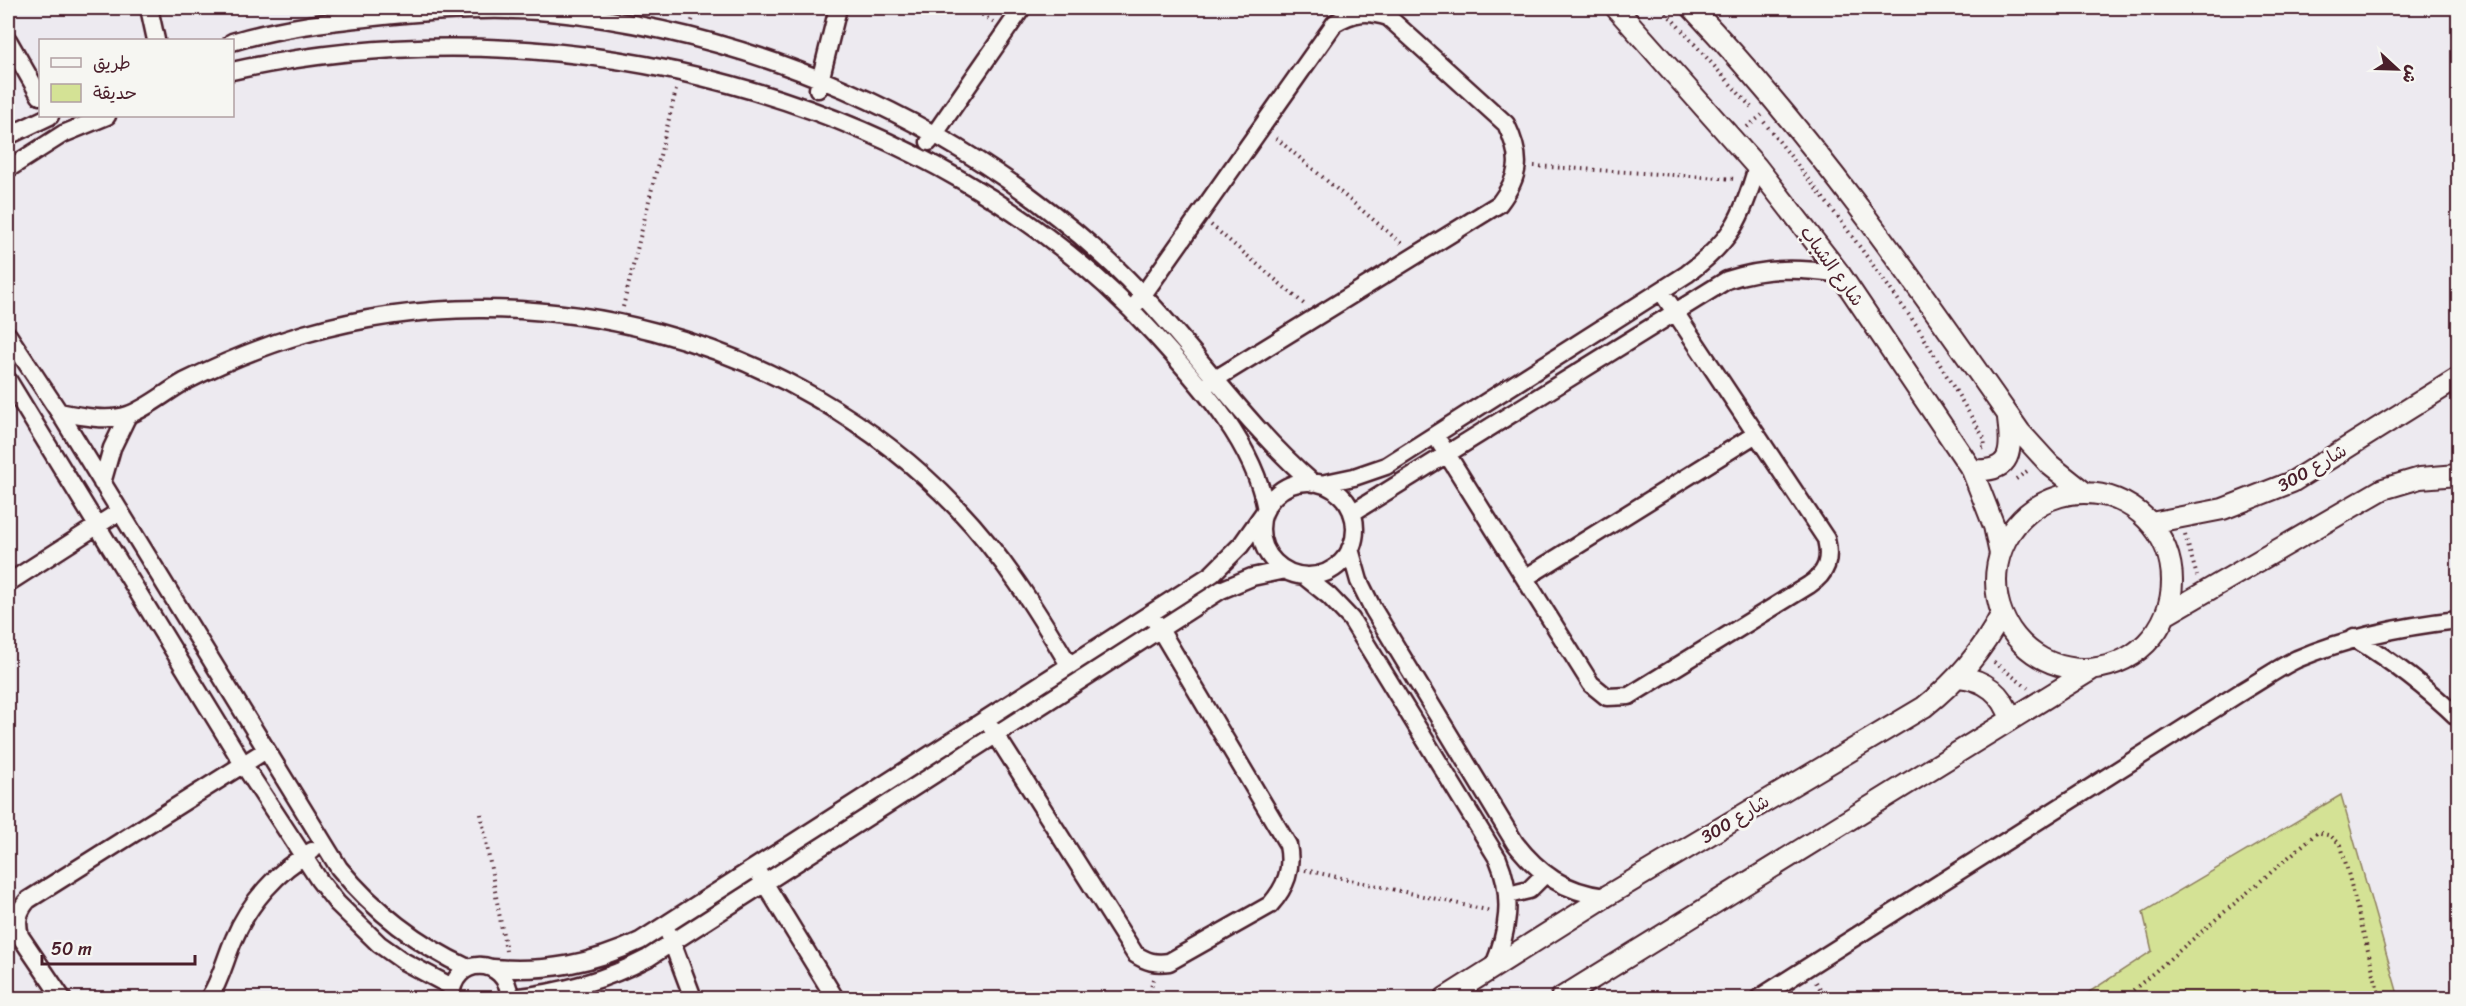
<svg xmlns="http://www.w3.org/2000/svg" width="2466" height="1006" viewBox="0 0 2466 1006" font-family="Sriracha,'Playpen Sans Arabic',sans-serif">
  <rect width="100%" height="100%" fill="#edeaf0"/>
  <filter id="ink" filterUnits="userSpaceOnUse"><feTurbulence type="fractalNoise" baseFrequency=".0167" numOctaves="2"/><feDisplacementMap in="SourceGraphic" scale="12" xChannelSelector="R" yChannelSelector="G"/><feConvolveMatrix kernelMatrix="1 2 1 2 8 2 1 2 1" color-interpolation-filters="sRGB"/></filter>
  <g filter="url(#ink)">
    <path fill="#d4e295" stroke="#8f8060" stroke-width="1.5" d="M2341 795 2399 998H2080L2152 951 2143 912Z"/>
    <g fill="none" stroke-linecap="round" stroke-linejoin="round">
      <g stroke="#4a1f2b" stroke-width="21">
        <path id="minor" d="M149 8 156 40
          M8 40 40 96
          M232 42C278 28 327 22 374 17 431 11 492 7 549 12 752 32 950 118 1101 254 1179 323 1234 415 1313 483
          M232 71C553 0 933 90 1156 336 1201 386 1253 442 1266 509
          M818 89 838 8
          M8 136 50 116
          M929 142 1022 8
          M8 169 63 134 107 116
          M1138 302 1335 23C1353 12 1367 10 1388 17L1506 124C1522 157 1521 175 1499 204L1209 383
          M8 335 59 412 339 868C375 912 416 944 468 968
          M8 380 243 764 319 880 337 903 379 944 403 961 452 987
          M59 412C79 416 108 422 128 415 148 408 166 392 184 382 222 363 263 346 304 334 533 268 791 335 957 508 1002 555 1036 609 1069 665
          M1435 435 1591 684 1607 697 1629 696 1809 585C1827 573 1831 560 1826 539L1661 291
          M1261 529a47 47 0 1 1 94 0a47 47 0 1 1-94 0Z
          M102 483 112 448 128 415
          M1321 484 1354 477 1386 466 1687 274C1731 241 1742 219 1757 167
          M1352 513 1727 280C1766 267 1800 268 1840 274
          M1350 549 1359 581 1373 609 1515 843C1539 874 1565 892 1605 897
          M1304 576 1329 596 1351 619 1498 859C1514 897 1508 932 1493 968
          M1525 578 1756 434
          M8 583 120 511
          M2354 638C2393 662 2426 687 2458 718
          M991 727 1135 954C1147 962 1155 964 1169 962L1270 905C1286 887 1293 869 1288 845L1155 621
          M759 874 835 998
          M1508 895 1529 890 1544 875
          M669 934 693 998
          M493 968C546 972 591 964 640 941L1212 574 1241 545 1265 511
          M62 998 20 936C16 921 18 911 28 900L266 750
          M209 998C221 980 225 959 234 939 249 903 278 870 312 851
          M451 998C452 955 507 955 510 998
          M511 998C560 993 604 981 648 958L1221 590 1252 577 1285 570
          M1759 998 2241 692C2260 681 2278 668 2297 659 2349 637 2403 626 2458 620"/>
      </g>
      <g stroke="#4a1f2b" stroke-width="24">
        <path id="tertiary" d="M1616 8 1757 167 1840 274 1972 470 1994 526 2000 554
          M1692 8C1815 138 1917 285 2020 432L2050 465 2084 492
          M1972 470C2013 473 2012 451 2008 418
          M1996 581a88 88 0 1 1 176 0a88 88 0 1 1-176 0Z
          M2151 523 2223 509 2292 482 2458 378
          M2167 614 2383 489 2420 478 2458 475
          M1959 677C1986 680 2002 693 2011 719
          M1445 998 1605 897 1924 707C1957 681 1982 652 2001 615
          M1561 998 2091 670"/>
      </g>
      <path stroke="#4a1f2b" stroke-width="4" stroke-dasharray="1.5 4.5" stroke-linecap="butt" d="M972 8 993 22
        M1662 8 1751 107
        M692 21 696 8
        M1764 122 1841 221 1917 326 1984 438 1985 447 1980 448
        M1747 127 1762 115
        M1276 138 1401 243
        M1534 166 1736 179
        M1211 225 1304 304
        M623 307 676 90
        M2016 479 2030 469
        M2185 535 2197 576
        M1994 662 2028 688
        M481 814 506 951
        M1305 870 1491 911
        M1816 982 1826 998
        M1149 998 1153 979
        M2124 998 2318 832 2331 836 2341 845 2380 998"/>
      <use href="#minor" stroke="#f6f6f2" stroke-width="16"/>
      <use href="#tertiary" stroke="#f6f6f2" stroke-width="20"/>
    </g>
  </g>
  <g text-anchor="middle" dominant-baseline="central" stroke-width="6" stroke-linejoin="round" paint-order="stroke">
    <g font-size="18" fill="#4a1f2b" stroke="#f6f6f2">
      <text transform="translate(1832 266) rotate(54)">شارع الشباب</text>
      <text transform="translate(2312 468) rotate(-30)">شارع 300</text>
      <text transform="translate(1735 819) rotate(-31)">شارع 300</text>
    </g>
  </g>
  <rect width="2466" height="1006" fill="none" stroke="#f6f6f2" stroke-width="30"/>
  <rect x="15" y="15" width="2436" height="976" fill="none" stroke="#4a1f2b" stroke-width="2" filter="url(#ink)"/>
  <rect x="39" y="39" width="195" height="78" fill="#f6f6f2" stroke="#b1a0a2" stroke-width="1.5"/>
  <rect x="51" y="58" width="30" height="9" fill="#f6f6f2" stroke="#b1a0a2" stroke-width="1.5"/>
  <text x="93" y="69" font-size="18" fill="#4a1f2b">طريق</text>
  <rect x="51" y="84" width="30" height="18" fill="#d4e295" stroke="#b1a0a2" stroke-width="1.5"/>
  <text x="93" y="99" font-size="18" fill="#4a1f2b">حديقة</text>
  <g transform="translate(2397 69) rotate(112)" stroke="#f6f6f2" stroke-width="4.5" paint-order="stroke">
  <path d="M0-4.5L10 22L0 15L-10 22Z" fill="#4a1f2b"/>
  <text y="-9" font-size="16" font-weight="bold" text-anchor="middle" fill="#4a1f2b">ش</text>
  </g>
  <path d="M42 955v9h153v-9" fill="none" stroke="#4a1f2b" stroke-width="3"/>
  <text x="51" y="955" font-size="18" fill="#4a1f2b" stroke="#f6f6f2" stroke-width="4.5" paint-order="stroke">50 m</text>
</svg>
